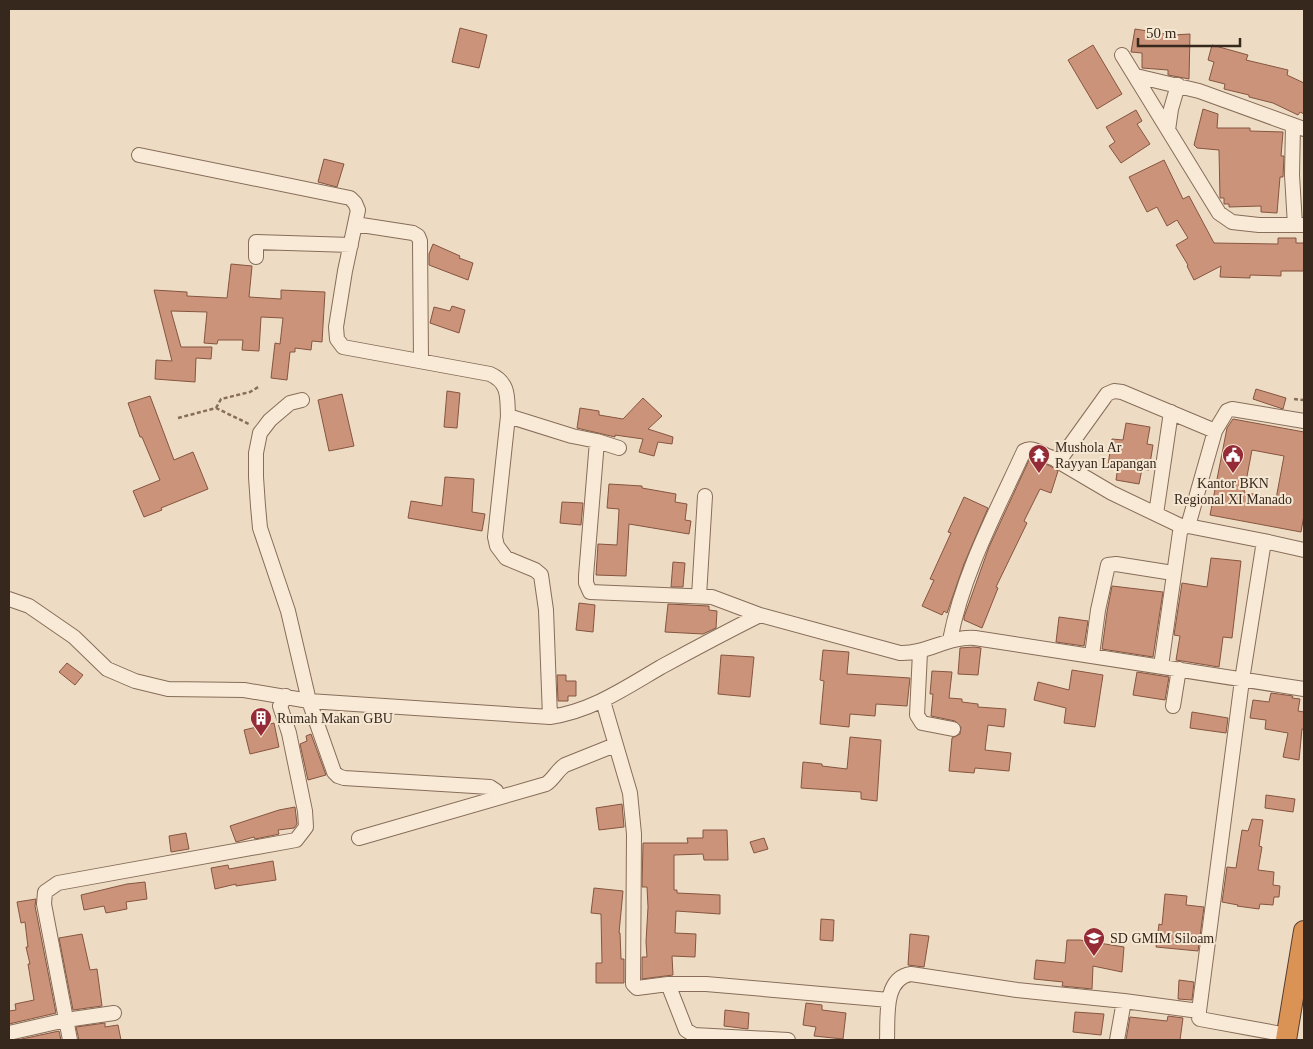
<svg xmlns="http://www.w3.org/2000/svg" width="1313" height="1049" viewBox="0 0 1313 1049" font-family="'Times New Roman',serif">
  <rect width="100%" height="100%" fill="#eddcc3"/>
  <path fill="#cb9379" stroke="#865540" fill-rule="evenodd" d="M460 28 487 35 479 68 452 62Z
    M1135 29 1173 35 1190 34 1189 79 1168 75V70L1142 68V53L1131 52Z
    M1093 45 1122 94 1097 109 1068 60Z
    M1212 45 1248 55 1246 60 1288 70 1287 75 1304 83V114L1300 112 1298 115 1273 103 1249 97V95L1224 89 1225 84 1209 80 1214 62 1208 60Z
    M1203 109 1218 114 1217 128H1250V131L1283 132 1281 156H1284L1283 177H1280L1277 213 1261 212V206L1229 207V204H1224V198H1220L1219 150 1197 148 1194 145Z
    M1136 110 1142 121 1137 124 1150 144 1121 163 1109 146 1115 142 1106 127Z
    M324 159 344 164 337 187 318 182Z
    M1164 160 1183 199 1189 196 1214 243 1278 244V238H1296V243H1304V271H1281V276L1250 275V278L1220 277 1221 266 1194 280 1187 266 1188 265 1176 245 1188 238 1177 220 1167 226 1157 207 1147 212 1129 177Z
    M433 244 460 256 459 258 473 263 468 280 429 265V254Z
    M231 264 252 266 249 297 281 299V290L325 292 322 342 312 341 311 350 295 348V352H290L287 380 271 378 275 343 280 344 283 318 261 317 259 351 242 350 243 340H218L217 344 204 343 207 312 171 311 181 347H212L211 359 196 358 195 382 155 379 156 360 172 361 154 290 187 292V296L227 298Z
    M452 306 465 310 459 333 430 323 434 307 450 311Z
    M1256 389 1286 398 1283 409 1253 399Z
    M447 391 460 393 457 428 444 427Z
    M342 394 354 446 329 451 318 400Z
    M150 396 174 460 193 452 208 489 161 508 162 510 144 517 133 491 160 480 142 437H140L128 403Z
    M643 398 662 416 648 429 673 437 672 444 658 442 654 456 639 452 643 439 615 435V437L577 428 580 408 599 411V415L623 419Z
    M1233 419 1304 432V515L1301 532 1210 515 1227 428ZM1252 450 1284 456 1276 499 1244 492Z
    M1126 423 1150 427 1147 444 1153 445 1149 470 1142 469 1139 484 1116 480 1118 466 1108 465 1112 439 1123 440Z
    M1030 458 1050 466 1058 471 1051 493 1040 489 1024 521 1027 523 996 587 998 588 982 628 964 620V617L989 547Z
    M445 477 474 479 472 512 485 514 482 531 408 518 411 501 442 506Z
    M609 484 642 486V488L676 494 675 502 687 504 685 520 691 521 689 534 629 524 626 576 596 575 598 544 617 545 619 509 607 508Z
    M964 497 988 508 964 564 947 613 944 611 942 615 922 606 934 580 930 579 951 533 948 532Z
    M562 502 583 503 581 525 560 523Z
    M1211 558 1241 561 1232 638 1223 637 1219 667 1176 660 1180 636 1174 635 1182 583 1207 587Z
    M673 562 685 563 683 587H671Z
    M1112 586 1163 592 1153 657 1102 649 1107 612Z
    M579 603 595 605 593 632 576 630Z
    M668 604 709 606V610L717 611 716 628 703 634 665 632Z
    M1059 617 1088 621 1084 646 1056 642Z
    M974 647 981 648 978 675 958 674 960 648Z
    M823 650 849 652 847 674 910 678 907 706 876 704 875 716 850 714 849 727 820 724 824 681 820 680Z
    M721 655 754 657 750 697 718 694Z
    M67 663 83 675 75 685 59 672Z
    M1072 670 1103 675 1095 727 1064 723 1066 708 1034 700 1038 682 1069 690Z
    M932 671 952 672 949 698 962 699V702L978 704V707L1006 709 1004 727 988 725 985 750 1011 753 1009 771 975 768 974 773 949 771 952 738 960 734 961 727 955 721 931 716 933 694H930Z
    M1137 672 1169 677 1165 700 1133 695Z
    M557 675H566V681H576V696H568V701H558Z
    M1271 693 1293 696 1292 698 1300 699 1298 711 1304 712V729H1302L1299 760 1283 757 1288 733 1265 729 1266 720 1250 718 1253 700 1269 702Z
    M1192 712 1228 718 1226 733 1190 728Z
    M274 723 279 747 250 754 244 730Z
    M311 734 326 775 308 780 300 744 307 741 306 736Z
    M850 737 881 740 877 801 861 799V792L801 788 803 762 822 764V766L847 769Z
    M1266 795 1295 799 1293 812 1265 808Z
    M622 804 624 827 599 830 596 808Z
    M295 807 297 824 294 828 278 830 279 834 275 835 255 839 254 837 236 842 230 826 279 810Z
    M1252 819 1263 820 1259 846 1262 847 1258 870 1274 872 1273 885 1280 886 1279 897H1274L1273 905 1260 904 1259 909 1237 906 1238 905 1222 902 1227 867 1236 868 1242 830 1248 831Z
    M703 830H727L728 860H704L703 854 674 855V890H677V893L720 895V914L676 911 675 933 696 934 695 957 672 956 673 975 642 979V957H647L646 942 648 907 647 887H642L643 843H688L687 838H703Z
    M186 833 189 849 171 852 169 836Z
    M764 838 768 849 754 853 750 842Z
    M273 861 276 880 236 886V884L215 889 211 868 228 865 229 869Z
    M145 882 147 899 126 902 127 909 106 913 104 906 84 910 81 895 127 884Z
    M594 888 623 891 619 933H620L621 959H624V983H596V963H602L601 914 591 913Z
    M1165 894 1187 896 1186 905 1204 907 1198 951 1156 947 1159 924 1162 925Z
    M36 899 35 906 56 1013 9 1024V1011L16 1010 15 1004 34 1000 28 964H30L26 947H28L25 922 21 923 17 902Z
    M821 919 834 920 833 941 820 940Z
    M82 934 90 970 97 969 102 1006 73 1010 59 938Z
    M910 934 929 936 924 967 908 965Z
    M1067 940H1080L1124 947 1122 972 1093 966 1092 989 1062 986 1063 982 1034 979 1036 960 1065 963Z
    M1179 980 1194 982 1192 1000 1178 999Z
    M806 1003 822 1005V1010L846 1013 843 1039 814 1036 816 1027 803 1025Z
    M725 1010 749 1013 748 1029 724 1026Z
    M1075 1012 1104 1014 1101 1035 1073 1032Z
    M1168 1016 1183 1018 1180 1040H1126L1130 1017 1167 1021Z
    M105 1023V1027L118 1025 121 1040H79L76 1027Z
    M59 1031 61 1040H17Z"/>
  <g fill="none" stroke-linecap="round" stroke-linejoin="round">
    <g stroke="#876d5a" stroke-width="16">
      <path id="minor" d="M1122 55 1219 213 1232 222 1259 225H1304
        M1136 76 1199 91 1304 129
        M1293 125 1292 175 1295 225
        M1168 130 1171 109 1178 85
        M139 155 350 198 355 203 358 210 345 271 336 327 337 339 343 347 490 374C510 383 507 398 508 416
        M355 224 413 233 418 236 420 241 421 361
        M256 257V242L351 245
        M302 400 290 403 270 420 260 433 256 453V477L258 506 260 528 288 611 309 701 334 772 338 776 344 778 490 787 496 791V797
        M597 441 619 448
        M1056 460 1112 493 1183 527
        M1156 514 1171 412
        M1188 526 1215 431 1227 411 1232 409 1304 421
        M699 596 705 496
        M9 599 29 606 74 637 107 669 135 681 168 689 244 690 309 701 339 703 550 717C592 711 625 688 661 667 694 649 726 632 760 615L900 653C927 654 948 636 975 638L1304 689
        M950 640C963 573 996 512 1024 451 1036 444 1048 462 1061 458L1107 394 1114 391 1122 392 1215 431
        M920 652 917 715 922 723 953 729
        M1092 655 1098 610 1108 565 1116 564 1173 573
        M1161 666 1180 532 1183 527 1188 526 1264 541
        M603 701 630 793 634 834 633 984 637 988 668 984 686 1030 694 1035 788 1040
        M1173 706 1179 669
        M550 717 546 610 541 575 535 570 506 558 497 546 495 537 508 416 572 436 597 441 586 576V583L590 592 712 597 760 615
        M359 838 546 784C554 779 557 770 565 765L615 745
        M668 984H706L889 1000
        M1124 1001 1199 1011
        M9 1033 66 1020 114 1013
        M1287 1035 1200 1019 1199 1018V1011L1242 680 1264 541 1304 550
        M70 1040 44 904 45 892 58 883 296 840 306 827 305 811 289 733 280 706 286 696
        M887 1040C888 1019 883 978 911 974L1017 990 1124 1001 1117 1040"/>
    </g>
    <g stroke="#553c2e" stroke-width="22">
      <path id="highway" d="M1286 1040 1304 931"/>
    </g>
    <path stroke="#876d5a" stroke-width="2.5" stroke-dasharray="4 2.5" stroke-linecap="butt" d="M1294 399 1304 400
      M216 408 221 399 250 392 260 386
      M178 418 216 408 249 424"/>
    <use href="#minor" stroke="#f8ead6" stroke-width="14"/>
    <use href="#highway" stroke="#db9355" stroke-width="20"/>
  </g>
  <defs>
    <g id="temple-pin" transform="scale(1.125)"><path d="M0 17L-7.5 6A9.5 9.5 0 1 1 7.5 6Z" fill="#952b36" stroke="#f5e7d2"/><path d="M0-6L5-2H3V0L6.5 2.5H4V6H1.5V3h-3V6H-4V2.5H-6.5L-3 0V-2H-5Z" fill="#fff"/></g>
    <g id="civic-pin" transform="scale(1.125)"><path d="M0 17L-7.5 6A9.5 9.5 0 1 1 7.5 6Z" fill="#952b36" stroke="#f5e7d2"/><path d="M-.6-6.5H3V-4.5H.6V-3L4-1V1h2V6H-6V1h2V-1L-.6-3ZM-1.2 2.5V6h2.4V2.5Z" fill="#fff"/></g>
    <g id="building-pin" transform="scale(1.125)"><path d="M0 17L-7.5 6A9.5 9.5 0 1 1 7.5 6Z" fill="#952b36" stroke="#f5e7d2"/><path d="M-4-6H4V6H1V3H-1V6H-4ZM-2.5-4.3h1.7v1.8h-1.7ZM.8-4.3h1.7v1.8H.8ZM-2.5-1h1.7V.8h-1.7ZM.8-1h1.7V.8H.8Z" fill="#fff"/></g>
    <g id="school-pin" transform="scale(1.125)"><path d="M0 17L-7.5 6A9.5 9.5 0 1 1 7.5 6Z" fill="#952b36" stroke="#f5e7d2"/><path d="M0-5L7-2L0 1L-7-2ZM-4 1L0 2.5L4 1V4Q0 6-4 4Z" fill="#fff"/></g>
  </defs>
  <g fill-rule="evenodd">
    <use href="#temple-pin" x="1039" y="455"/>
    <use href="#civic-pin" x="1233" y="455"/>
    <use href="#building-pin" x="261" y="718"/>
    <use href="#school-pin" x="1094" y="938"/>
  </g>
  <g text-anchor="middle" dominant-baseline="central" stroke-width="4" stroke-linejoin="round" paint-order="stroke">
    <g font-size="14" fill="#37281e" stroke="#f5e7d2" text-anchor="start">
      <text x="1055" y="447">Mushola Ar<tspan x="1055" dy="16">Rayyan Lapangan</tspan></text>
      <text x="1233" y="483" text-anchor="middle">Kantor BKN<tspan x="1233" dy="16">Regional XI Manado</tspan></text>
      <text x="277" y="718">Rumah Makan GBU</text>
      <text x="1110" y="938">SD GMIM Siloam</text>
    </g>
  </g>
  <rect width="1313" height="1049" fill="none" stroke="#37281e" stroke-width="20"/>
  <path d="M1138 38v8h102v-8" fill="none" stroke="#37281e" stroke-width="2.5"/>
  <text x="1146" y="38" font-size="15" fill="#37281e" stroke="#f5e7d2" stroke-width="4" paint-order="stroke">50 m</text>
</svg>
